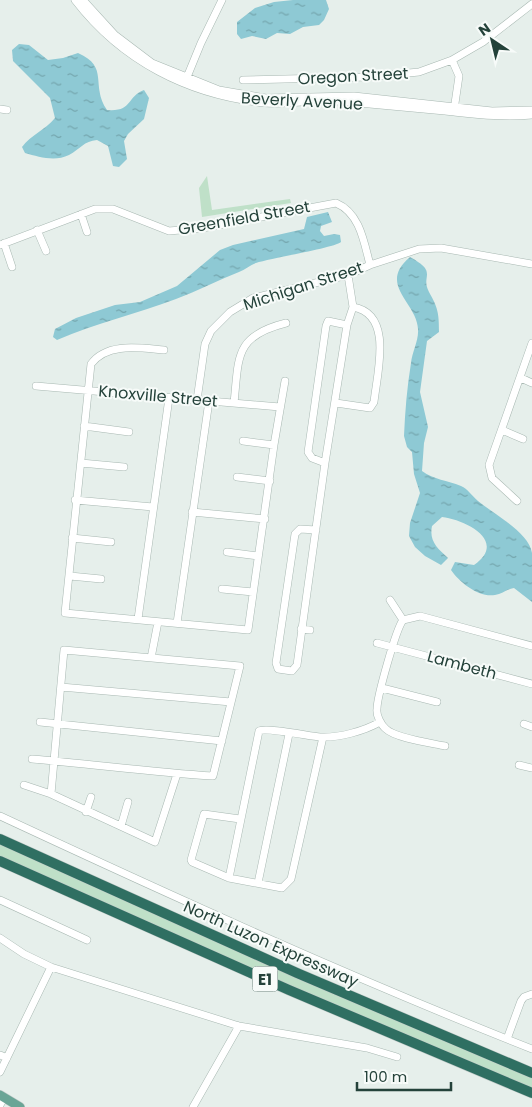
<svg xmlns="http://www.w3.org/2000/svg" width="532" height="1107" viewBox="0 0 532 1107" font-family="Poppins,sans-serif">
  <defs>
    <pattern id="water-ripples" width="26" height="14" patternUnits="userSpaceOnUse" patternTransform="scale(1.25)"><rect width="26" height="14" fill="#8ec9d4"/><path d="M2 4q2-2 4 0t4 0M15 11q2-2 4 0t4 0" fill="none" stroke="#74a5ad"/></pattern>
  </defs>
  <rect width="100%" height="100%" fill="#e6efeb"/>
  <path fill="#bfe0c8" d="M207 176 212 210 290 199 291 203 202 217 199 188Z
    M0 842 532 1076V1090L385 1029 14 863 0 856Z"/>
  <path fill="url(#water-ripples)" d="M293 0H326L329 9 324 20 319 25 303 27 290 34 277 33 266 39 252 36 241 39 237 34V22L255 8 274 2Z
    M19 44 29 45 48 60 63 58 78 53C110 67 90 85 107 110 133 112 126 97 144 90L149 98 144 119 128 134 124 141 127 159 119 167 113 166 108 146 97 140C84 141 80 149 69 155 55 162 39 157 25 153L22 147C31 135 45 130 55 118L50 98 13 61 12 50Z
    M328 212 332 222 321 226 320 231 324 236 334 234 340 235 341 242C334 248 271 258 256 263 250 265 245 270 239 272 218 280 198 291 176 299 137 314 96 323 57 340L53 337 55 329 76 318 115 305 140 302 177 286 220 250 233 245 304 229 307 217Z
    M410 257C439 273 420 275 429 292 438 308 439 313 439 332L427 341 420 392 428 427 424 443 422 471C434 480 447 480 461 486 468 489 471 495 478 501 492 513 529 532 532 553 532 568 532 586 532 602L514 588C507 589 502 594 495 595 479 598 459 582 451 570L455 562 474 565C508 541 466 520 442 517L432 526C429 541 437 548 448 558L441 565 425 556 415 547 409 536 410 523 420 493 414 474 412 452 407 447 404 436C405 412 407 387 411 363 412 352 419 340 418 329 417 302 377 285 410 257Z"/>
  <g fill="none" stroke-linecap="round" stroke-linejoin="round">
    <g stroke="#a8b8b2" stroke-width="8">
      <path id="minor" d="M75 0C122 61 188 95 265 103 292 105 320 98 348 102 380 105 413 108 445 111 474 114 503 118 532 115
        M83 0 115 35 152 63 219 90 266 98 354 96 492 111 532 110
        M452 60 459 76 454 110
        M243 80 368 77 419 72 452 60 483 42 532 4
        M185 82 201 43 222 0
        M0 109 7 110
        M81 214 87 232
        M37 230 46 251
        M4 243 12 267
        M0 245 95 209H113L169 231 203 228 336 203C360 213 364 242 370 265
        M164 350C140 348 107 342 91 364L65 613 248 630 274 445 285 381
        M521 378 532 383
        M36 386 280 407
        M197 400 205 344 211 331 230 312 253 298 348 275 370 265 419 249 441 248 532 264
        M234 403C239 357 234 336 286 323
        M336 403 370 408 374 402C377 373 394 314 353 307
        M84 426 129 432
        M502 430 523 439
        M243 441 274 445
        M81 463 124 467
        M325 463 312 458 308 452 326 326 328 321 347 325
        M237 477 270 481
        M75 500 153 507
        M517 501 492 478 489 465 532 343
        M192 512 265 519
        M316 530 300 529 295 534 276 663 278 669 292 671 297 665 325 463 347 325 353 307 348 275
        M72 538 111 542
        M227 552 258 556
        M70 576 101 579
        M222 589 253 592
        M390 600 403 620
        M138 619 169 398
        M177 623 209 401
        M301 629 310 630
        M377 643 532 684
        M151 658 158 622
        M61 687 231 702
        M382 688 437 702
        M40 722 222 741
        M524 724 532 727
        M445 746C431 743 395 738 386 729 381 725 376 715 377 709 377 697 396 629 403 620L420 616 532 646
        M32 759C92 764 152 772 213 776L240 666 64 650C60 698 55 746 51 794
        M519 765 532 768
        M24 785 51 794 155 842 177 774
        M86 812 91 797
        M0 816C176 898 352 978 532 1049
        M240 819 204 814 191 860 192 862 229 878 282 888 291 879 323 737
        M121 826 128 802
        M229 878 259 731C265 727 309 736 320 737 339 738 364 731 380 722
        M258 883 289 734
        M0 900 87 940
        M0 938 24 954 51 967 239 1026 367 1048 397 1057
        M507 1039 521 1001 524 997 532 994
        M0 1055 7 1058
        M0 1072 51 967
        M0 1105 4 1098
        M193 1107 239 1026"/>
    </g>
    <g stroke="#c2cac8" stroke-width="10">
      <path id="major" d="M0 1095 20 1107"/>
    </g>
    <g stroke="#c2cac8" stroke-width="11">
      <path id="highway" d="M0 839 297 973 532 1073
        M0 861 289 990 532 1093"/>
    </g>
    <use href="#minor" stroke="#fff" stroke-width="7"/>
    <use href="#major" stroke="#6aa596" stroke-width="9"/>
    <use href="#highway" stroke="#2f6f62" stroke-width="10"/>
  </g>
  <g text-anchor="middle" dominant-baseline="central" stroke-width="4" stroke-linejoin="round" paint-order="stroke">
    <rect fill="#f7fbf9" stroke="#637a73" stroke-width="1" x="252.5" y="966.5" width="25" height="25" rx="4"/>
    <g font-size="15" font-weight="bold" fill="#24423a">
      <text x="265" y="979">E1</text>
    </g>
    <g font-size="16" fill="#24423a" stroke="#f7fbf9">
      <text transform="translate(353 76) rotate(-3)">Oregon Street</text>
      <text transform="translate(302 101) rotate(3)">Beverly Avenue</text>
      <text transform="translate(244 218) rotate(-10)">Greenfield Street</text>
      <text transform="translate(303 286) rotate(-18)">Michigan Street</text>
      <text transform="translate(158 396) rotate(5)">Knoxville Street</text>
      <text transform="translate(462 665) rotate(15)">Lambeth</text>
      <text transform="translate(271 944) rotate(24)">North Luzon Expressway</text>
    </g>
  </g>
  <g transform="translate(492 40) rotate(325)" stroke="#f7fbf9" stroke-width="4" paint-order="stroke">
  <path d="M0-4L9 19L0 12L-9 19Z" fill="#24423a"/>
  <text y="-8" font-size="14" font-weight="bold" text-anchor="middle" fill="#24423a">N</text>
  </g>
  <path d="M357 1082v8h94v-8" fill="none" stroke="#24423a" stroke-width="2.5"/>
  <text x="364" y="1082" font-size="15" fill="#24423a" stroke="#f7fbf9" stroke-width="4" paint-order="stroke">100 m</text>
</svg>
